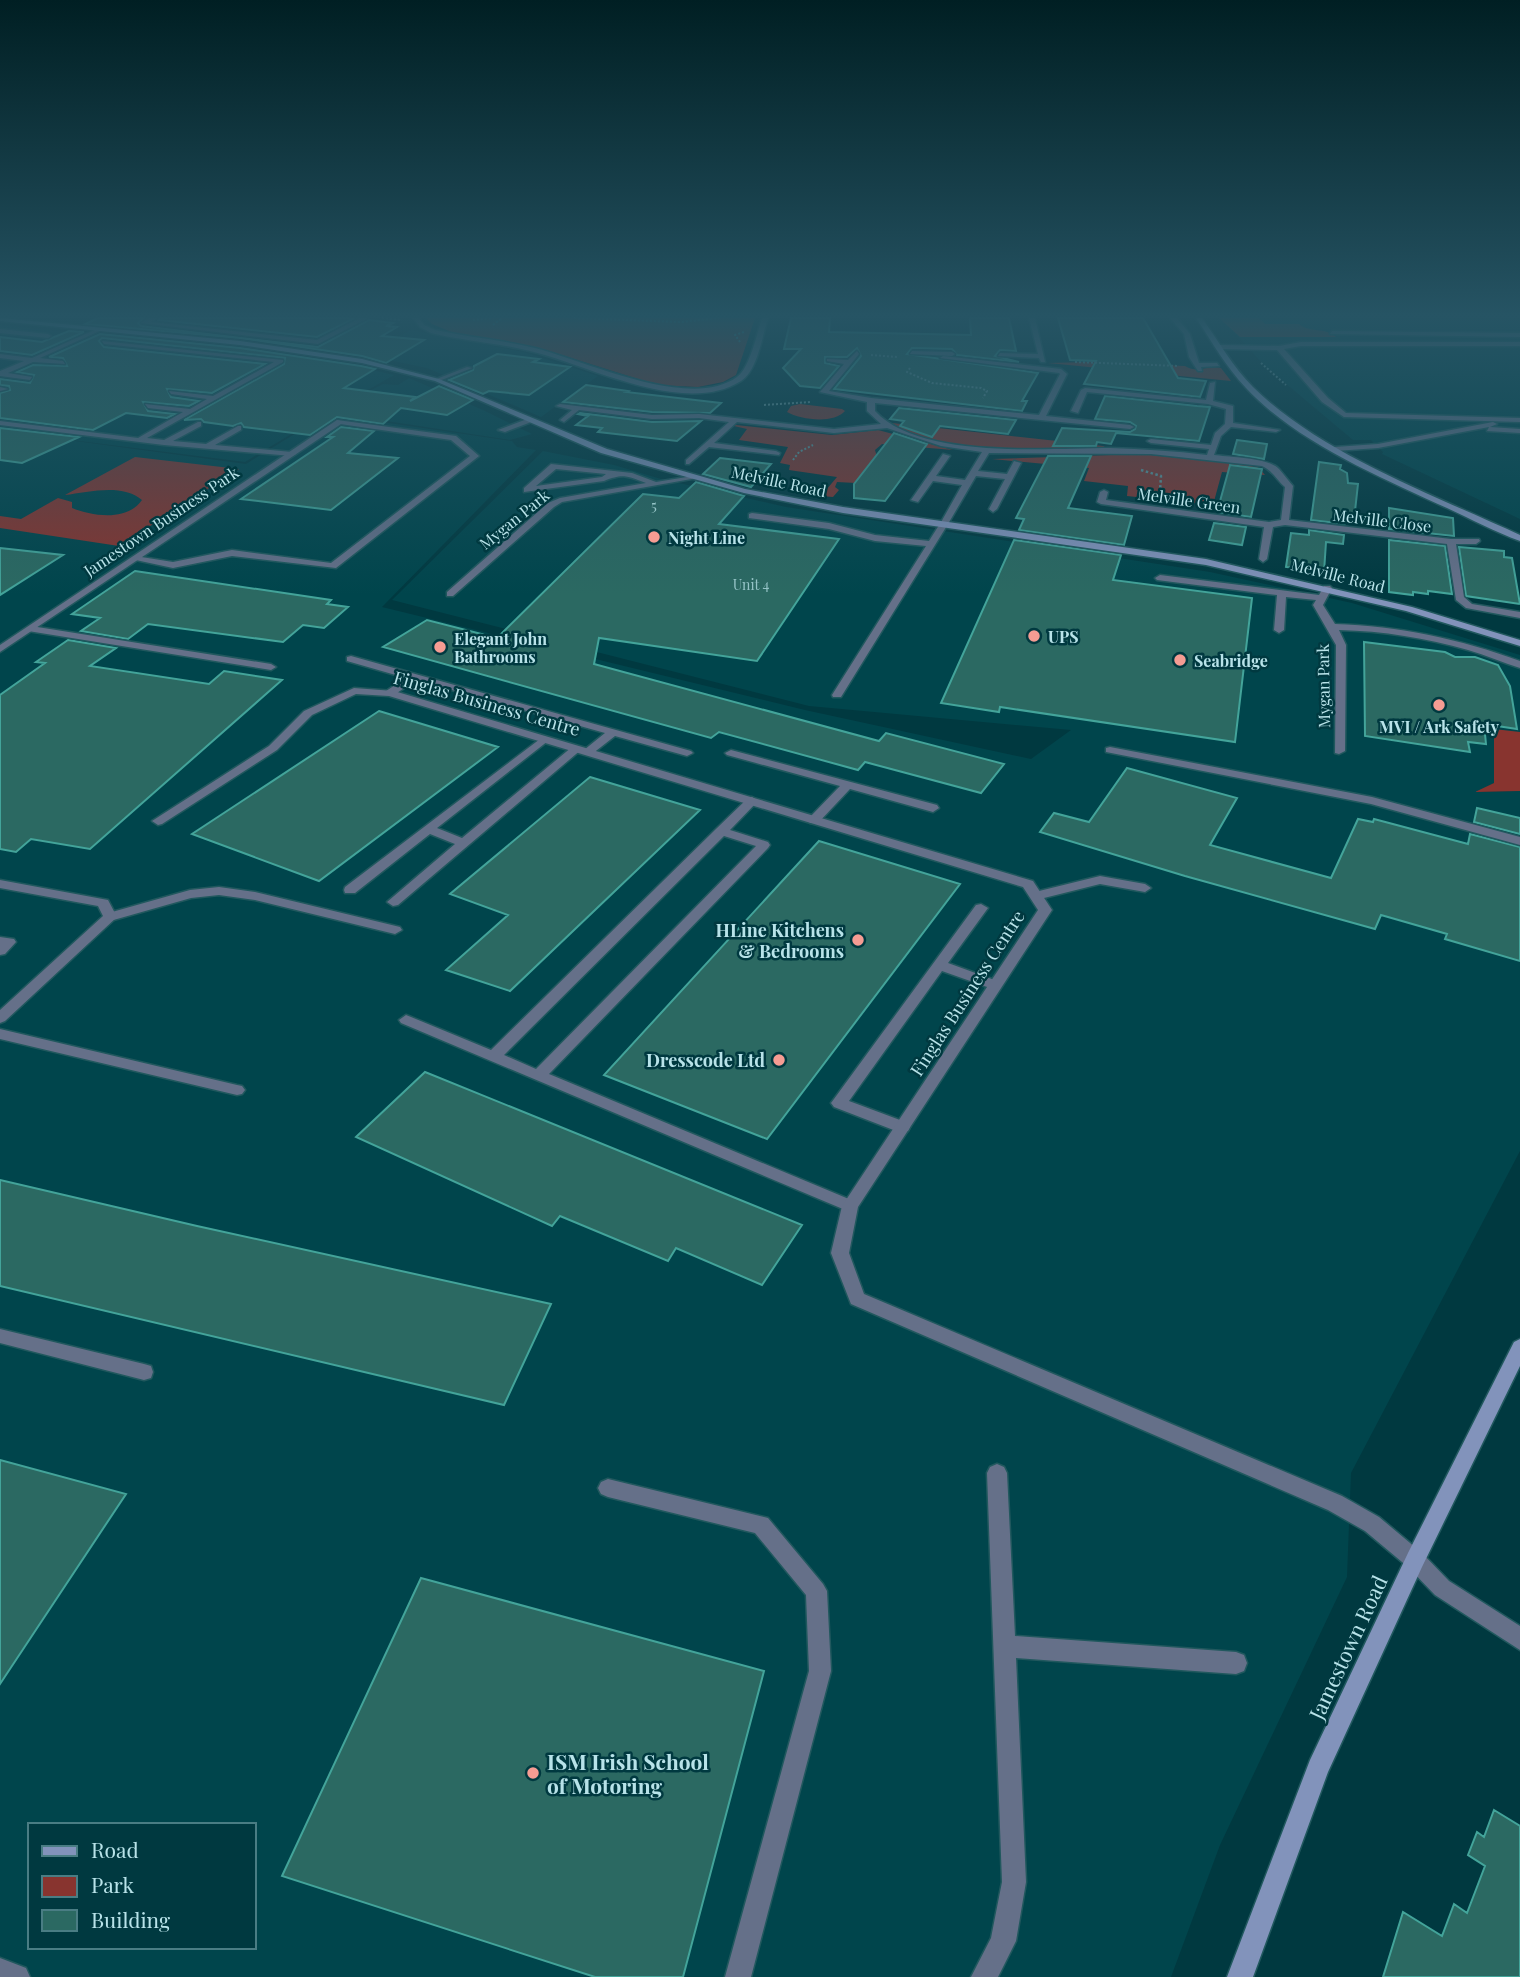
<svg xmlns="http://www.w3.org/2000/svg" width="1520" height="1977" viewBox="0 0 1520 1977" font-family="'Playfair Display',serif">
  <rect width="100%" height="100%" fill="#003940"/>
  <path fill="#00454c" fill-rule="evenodd" d="M1221 318H1520V519L1382 454 1383 452 1371 440H1353L1265 366Z
    M0 325 330 360 394 375 340 406 383 384 398 385 409 378 483 410 532 434 510 440 328 412 245 462 16 433 246 464 327 414 512 441 517 447 536 450 382 607 805 710 1031 759 1071 730 809 706 392 600 543 451 614 465 661 479 786 507 1210 572 1352 603 1520 655V732L1494 783 1477 792 1520 791V1151L1351 1473 1347 1577 1220 1845 1171 1977H0ZM30 1825H254V1947H30Z
    M411 330 524 352 598 376 541 417 427 368 364 355Z"/>
  <path fill="#88342f" d="M426 318H755L736 375 723 382 698 387 657 385 543 349 454 333 432 324Z
    M1219 318H1259L1265 324H1299C1309 333 1325 327 1336 337H1240Z
    M1086 362 1185 366C1199 374 1206 365 1221 368L1231 381 1048 363Z
    M800 404 842 409 845 411C834 424 801 420 787 412L791 406Z
    M892 423 1103 446 1109 449C1048 449 943 458 892 423Z
    M736 425 832 435 878 430 953 450 882 444 875 450 877 457 856 483 837 482 835 487 839 490 833 497 821 496 837 477 789 470 790 465 780 463 788 447 739 440 747 429 734 426Z
    M1141 454 1248 465 1259 468 1265 475 1222 472 1213 505 1127 496 1128 486 1084 481 1089 468 992 459Z
    M135 457 239 469 119 546 0 528V516L21 519 58 498 72 502V508C92 516 127 522 142 500 123 483 88 492 65 495Z
    M1494 729 1520 732V791L1475 792 1494 783Z"/>
  <path fill="#2b6962" stroke="#43a49a" stroke-width="2" d="M98 318H144L138 323 141 326 318 347 369 320 393 323 386 326 397 327 382 336 424 340 386 363 362 356 240 338 85 324Z
    M161 318H348L353 319 317 337 159 320Z
    M791 318H830L829 332 971 335 970 318H1009L1016 351 1000 350 995 356 1019 362 957 355 952 349 912 348 907 354 1038 373 1022 401H1027L1022 411 834 389 861 356 857 348 847 357H825V363L839 366 820 388 800 386 783 368 801 349H784Z
    M1058 318H1143L1178 378 1206 381 1200 397 1084 384 1096 361 1070 360Z
    M69 331 84 332 32 355 0 351V337L42 342Z
    M100 334 240 348 361 366 375 369 344 388 415 397 410 401 439 386 473 400 447 415 401 408 383 424 337 417 310 435 244 427 241 423 233 426 204 422 201 419 184 420 284 364 285 358 102 338 99 341 104 347 265 364 212 393 167 389 171 397 199 401 189 406 143 402 148 411 175 414 167 418 126 413 93 430 0 418V393L10 390 9 386 0 385V379L30 383 34 375 17 372 33 365 67 366 63 358 49 357Z
    M497 354 539 359 533 362 570 367 529 395 489 391 483 394 449 380 473 370 474 366Z
    M586 385 628 391 626 392 721 403 710 413 652 412 563 402Z
    M1105 396 1197 406 1210 407 1199 441 1116 433 1111 444 1097 442 1096 446H1053L1062 428 1130 432 1135 429 1136 426 1130 422 1095 419Z
    M899 408 1016 420 1008 434 940 426 932 437 900 426 904 421 890 419Z
    M580 413 652 422 701 421 677 441 598 432 602 428 576 425 588 416 578 414Z
    M341 427 374 431 348 453 398 458 331 510 241 499 333 437H327Z
    M0 428 79 437 22 463 0 460Z
    M894 433 927 444 885 501 854 498V484Z
    M1237 440 1267 444 1264 459 1233 454Z
    M1048 456H1091L1068 508 1132 516 1124 545 1019 530 1024 519 1016 518Z
    M720 458 771 464 751 487 703 474Z
    M1319 462 1341 465 1340 469 1347 473 1348 483 1358 484 1354 520 1346 519 1345 524 1311 520Z
    M1230 465 1262 469 1251 517 1217 512Z
    M696 482 744 496 719 524 839 539 757 661 599 638 594 664 879 741 886 733 1004 764 981 793 865 762 858 770 719 732 711 738 383 647 427 620 497 638 643 494 679 498Z
    M1389 508 1453 518 1454 536 1389 529Z
    M1214 523 1246 527 1242 545 1209 540Z
    M1309 530 1344 535 1343 544 1326 542 1324 572 1286 567 1291 533 1309 535Z
    M1014 540 1121 555 1113 580 1252 598 1235 742 1000 707 999 712 941 703Z
    M1389 540 1445 546 1452 594 1428 591V594L1413 592V595L1389 592Z
    M1459 547 1504 551V557L1512 558 1520 604 1466 596Z
    M0 548 63 555 0 595Z
    M135 571 331 600 327 604 348 607 324 628 303 625 283 642 148 624 128 639 81 631 100 618 72 614Z
    M68 640 116 648 90 666 209 684 224 671 282 680 90 849 31 839 16 852 0 849V695L45 663 36 662Z
    M1364 642 1445 652 1455 657H1475L1498 665 1510 686 1517 729 1484 724 1486 744 1468 742 1470 752 1365 736Z
    M379 711 498 747 319 881 192 834Z
    M1127 768 1237 798 1210 845 1331 878 1358 819 1373 822 1374 819 1468 844 1470 834 1520 847V961L1445 939 1447 934 1381 915 1375 929 1185 876 1040 832 1054 813 1089 822Z
    M590 777 700 810 510 991 446 970 508 915 450 894Z
    M1477 808 1520 818V834L1474 822Z
    M819 841 960 884 767 1139 604 1075Z
    M425 1072 802 1225 762 1285 676 1248 668 1261 560 1216 552 1226 356 1137Z
    M0 1180 197 1226 551 1304 504 1405 0 1286Z
    M0 1460 126 1494 0 1684Z
    M421 1578 764 1671 683 1977H595L282 1876Z
    M1494 1810 1520 1826V1977H1383L1403 1912 1442 1936 1454 1904 1467 1913 1485 1866 1468 1855 1477 1832 1484 1837Z"/>
  <g fill="none" stroke-linecap="round" stroke-linejoin="round">
    <g stroke="#21585e" stroke-width="3">
      <path id="lane" d="M99 328 104 329 40 358 63 361 65 364 33 362 8 373 32 377 30 380 0 376V371L24 361 0 358V354L32 358Z
        M0 329 48 334 51 336 48 338 0 333Z
        M102 341 283 360V362L147 438 164 440 198 422H201V426L173 441 206 444 238 426H241V430L215 445 292 452 296 454 292 456 164 445 0 425V421L138 438 183 412 148 408 145 404 190 409 207 399 171 394 169 391 213 396 274 362 104 344Z
        M1301 342H1520V346H1301L1284 349 1328 398 1346 413 1520 418V422L1344 417 1322 402 1277 350 1220 349 1217 347 1220 345 1279 346Z
        M467 367 472 368 439 381 434 380Z
        M0 387 8 389 0 391Z
        M527 419 534 421 505 432 498 430Z
        M337 420 456 436 479 456 336 568 232 556 173 568 131 559 135 556 173 562 232 550 331 563 470 456 451 440 340 424 336 422Z
        M1493 422 1497 424 1490 427 1520 429V433L1487 431 1489 427 1378 448 1335 451 1331 449 1335 447 1378 444Z
        M551 464 632 473 656 482 693 476 697 478 562 502 554 507 453 596H447V592L548 503 560 498 646 483C627 476 623 473 604 481L524 492V488ZM556 469 606 474 602 477 536 486Z
        M752 513 829 523 875 535 929 541 941 522 948 524 841 697H833L832 695 926 546 875 541 829 529 749 518V514Z
        M1160 575 1319 595 1324 586H1330L1332 588 1323 605 1335 624C1399 626 1460 639 1520 661V668C1503 663 1486 655 1468 650 1426 638 1383 631 1339 630L1346 645 1345 751 1339 754 1335 753 1336 645 1313 605 1316 600 1286 597 1284 630 1279 633 1274 630 1277 595 1157 580 1155 578Z
        M31 626 271 664 276 667 271 670 28 631 26 629Z
        M351 656 691 751 693 753 687 756 615 736 592 754H584V750L605 733 416 680 394 695H386V691L406 678 347 661V657Z
        M544 736 550 739 548 741 437 828 462 838 572 747H580L582 749 398 905 393 906 387 902 455 844 430 834 355 893H345L344 890 345 887Z
        M1110 747 1372 797 1520 837V845L1371 804 1106 752V748Z
        M731 750 937 805 939 808 933 812 850 789 818 823H810L808 820 810 817 840 786 727 755 725 753Z
        M752 797 758 801 730 830 768 842 770 845 768 848 549 1074 856 1202 858 1206 856 1210 850 1212 401 1023 399 1020 406 1015 411 1017 491 1050 717 828 748 798ZM724 836 756 846 536 1069 504 1055Z
        M1100 876 1145 884 1151 888 1145 892 1100 884 1036 900 1030 896 1031 893Z
        M219 887 255 892 400 927 402 930 395 934 255 900 219 895 191 898 110 921 103 917 105 914 190 890Z
        M981 904 988 908 948 963 1000 982 1002 985 1000 988H990L942 971 849 1101 908 1123 910 1127 908 1131H896L834 1107 831 1103 834 1099 976 905Z
        M0 937 14 939 16 942 5 954 0 955Z
        M0 1029 237 1085 242 1086 245 1090 242 1094 237 1095 0 1039Z
        M0 1329 144 1364 151 1366 153 1372 151 1378 144 1380 0 1343Z
        M997 1464 1004 1467 1007 1473 1015 1636 1236 1652 1244 1655 1247 1663 1244 1671 1236 1674 1016 1658 1026 1882 1016 1941 998 1977H971L991 1938 1002 1882 987 1473 990 1467Z
        M608 1479 768 1518 823 1584 827 1591 831 1671 751 1977H725L809 1671 806 1595 755 1533 608 1497 601 1494 598 1488 601 1482Z
        M0 1958 26 1968 30 1977H0Z"/>
    </g>
    <g stroke="#21585e" stroke-width="3">
      <path id="street" d="M149 318H158L151 322 317 340 360 318H368L318 344 141 323Z
        M413 318H419L424 325 435 330C468 337 502 340 535 348 586 361 690 411 737 377 750 368 757 333 762 318H768C762 336 758 370 741 381 684 417 589 365 530 351 498 343 464 341 431 333L420 327Z
        M1029 318H1035L1045 362H1041L1039 358 998 356 1000 353 1038 354Z
        M1170 318H1177L1190 334 1199 363H1217L1219 366 1201 367 1202 371H1198L1189 357 1184 334Z
        M1332 331 1520 333V337L1330 334Z
        M857 351 859 354 829 391 871 398 1039 415 1060 374 1059 373 940 358 943 356 1061 369 1067 374 1046 416 1130 425 1134 427 1130 429 875 403V411C920 460 1048 448 1110 448 1142 449 1175 451 1207 455L1209 449 1151 443 1147 441 1151 439 1211 445 1215 433 1225 424 1226 409 1208 404 1087 392 1078 413 1071 411 1081 390 1085 388 1206 400 1210 383 1215 382 1213 401 1233 406V423L1280 430 1276 432 1231 427 1221 436 1214 455C1229 457 1270 458 1279 469 1284 475 1288 480 1293 486L1289 520 1451 539H1479L1480 541 1476 544H1456L1464 597 1472 604 1520 612V618L1466 608 1456 600 1447 544 1285 525 1273 527 1267 559 1263 562 1259 559 1264 527 1101 504 1097 502 1100 492 1104 490 1108 492 1106 500 1269 522 1281 520 1285 487C1276 479 1273 471 1262 466L1151 454 989 453 978 471 1007 474 1014 461 1021 463 997 509 993 512 989 509 1005 479 976 476 948 524 944 527 940 524 962 485 933 481 918 502 911 500 943 454 950 456 936 476 965 480 982 452 941 446 887 428 834 433 737 422 714 443 776 451 780 453 779 455 709 447 689 464H686V460L729 422 699 418 652 419 579 410 564 422 560 420 572 410 556 406 560 404 652 415 699 414 834 429 881 424 867 411V402L820 392 844 364 827 361V359L848 360Z
        M912 351 952 352 955 354 952 356 910 354Z
        M337 420 344 422 0 652V645Z
        M354 688 394 691 1033 881 1052 910 858 1207 849 1253 864 1294 1342 1496 1379 1517 1422 1553 1449 1581 1520 1626V1650L1435 1595 1408 1567 1365 1531 1328 1510 851 1304 831 1253 842 1206 1038 910 1023 887 389 696 356 694 312 715 277 750 162 824 158 825 152 821 269 746 304 711Z
        M0 880 108 900 117 917 5 1021 0 1023V1010L103 916 98 906 0 888Z"/>
    </g>
    <g stroke="#21585e" stroke-width="3">
      <path id="secondary" d="M0 318 240 341 362 359 439 379 607 449 745 489 843 507 1206 559 1412 607 1520 640V646L1406 611 1206 565 843 513 744 493 601 453 435 381 362 363 240 345 0 321Z
        M1196 318H1202C1219 342 1233 367 1253 387 1321 454 1434 495 1520 535V541C1495 532 1471 519 1447 508 1381 478 1295 441 1246 388 1226 367 1212 342 1196 318Z
        M1520 1339V1366L1422 1567 1328 1772 1253 1977H1227L1310 1760 1408 1553 1514 1342Z"/>
    </g>
    <path stroke="#65969c" stroke-width="2" stroke-dasharray="2 2" stroke-linecap="butt" d="M382 318 402 320
      M574 318 681 322 719 318
      M473 320 493 318
      M493 325 502 318
      M740 342 735 335 744 332
      M871 355 897 357
      M1075 362 1179 366
      M1261 363 1286 385
      M910 368 907 372 932 383 981 388 987 391 983 398
      M764 405 811 402
      M793 460 799 452 813 445"/>
    <path stroke="#65969c" stroke-width="2.5" stroke-dasharray="2.5 2.5" stroke-linecap="butt" d="M1141 470 1161 476 1160 491 1163 494"/>
    <use href="#lane" fill="#657089" fill-rule="evenodd"/>
    <use href="#street" fill="#657089" fill-rule="evenodd"/>
    <use href="#secondary" fill="#8293bb" fill-rule="evenodd"/>
  </g>
  <linearGradient id="sky" x2="0" y2="1"><stop stop-color="#001f23"/><stop offset="0.53" stop-color="#265464"/><stop offset="1" stop-color="#265464" stop-opacity="0"/></linearGradient>
  <rect width="1520" height="595" fill="url(#sky)"/>
  <g fill="#f59c93" stroke="#003940" stroke-width="2.5">
    <circle cx="654" cy="537" r="7"/>
    <circle cx="1034" cy="636" r="7"/>
    <circle cx="440" cy="647" r="7"/>
    <circle cx="1180" cy="660" r="7"/>
    <circle cx="1439" cy="705" r="7"/>
    <circle cx="858" cy="940" r="7"/>
    <circle cx="779" cy="1060" r="7"/>
    <circle cx="533" cy="1773" r="7"/>
  </g>
  <g text-anchor="middle" dominant-baseline="central" stroke-width="5" stroke-linejoin="round" paint-order="stroke">
    <g font-size="14" fill="#95c4c7">
      <text x="654" y="505">5</text>
      <text x="751" y="584">Unit 4</text>
    </g>
    <g font-size="16" fill="#b8e3e9" stroke="#003940">
      <text transform="translate(779 481) rotate(12)">Melville Road</text>
      <text transform="translate(1189 500) rotate(8)">Melville Green</text>
      <text transform="translate(514 519) rotate(-39)">Mygan Park</text>
      <text transform="translate(1382 520) rotate(7)">Melville Close</text>
      <text transform="translate(161 521) rotate(-34)">Jamestown Business Park</text>
      <text transform="translate(1338 575) rotate(14)">Melville Road</text>
      <text transform="translate(1323 686) rotate(-91)">Mygan Park</text>
    </g>
    <g font-size="16" font-weight="bold" fill="#b8e3e9" stroke="#003940" text-anchor="start">
      <text x="668" y="537">Night Line</text>
      <text x="1048" y="636">UPS</text>
      <text x="454" y="638">Elegant John<tspan x="454" dy="18">Bathrooms</tspan></text>
      <text x="1194" y="660">Seabridge</text>
      <text x="1439" y="726" text-anchor="middle">MVI / Ark Safety</text>
    </g>
    <g font-size="18" fill="#b8e3e9" stroke="#003940">
      <text transform="translate(487 703) rotate(16)">Finglas Business Centre</text>
      <text transform="translate(967 993) rotate(-57)">Finglas Business Centre</text>
    </g>
    <g font-size="18" font-weight="bold" fill="#b8e3e9" stroke="#003940" text-anchor="end">
      <text x="844" y="930">HLine Kitchens<tspan x="844" dy="21">&amp; Bedrooms</tspan></text>
      <text x="765" y="1060">Dresscode Ltd</text>
    </g>
    <g font-size="21" fill="#b8e3e9" stroke="#003940">
      <text transform="translate(1347 1647) rotate(-65)">Jamestown Road</text>
    </g>
    <g font-size="21" font-weight="bold" fill="#b8e3e9" stroke="#003940" text-anchor="start">
      <text x="547" y="1761">ISM Irish School<tspan x="547" dy="24">of Motoring</tspan></text>
    </g>
  </g>
  <rect x="28" y="1823" width="228" height="126" fill="#003940" stroke="#4a7d84" stroke-width="2"/>
  <rect x="42" y="1846" width="35" height="10" fill="#8293bb" stroke="#4a7d84" stroke-width="2"/>
  <text x="91" y="1858" font-size="21" fill="#b8e3e9">Road</text>
  <rect x="42" y="1876" width="35" height="21" fill="#88342f" stroke="#4a7d84" stroke-width="2"/>
  <text x="91" y="1893" font-size="21" fill="#b8e3e9">Park</text>
  <rect x="42" y="1910" width="35" height="21" fill="#2b6962" stroke="#4a7d84" stroke-width="2"/>
  <text x="91" y="1928" font-size="21" fill="#b8e3e9">Building</text>
</svg>
